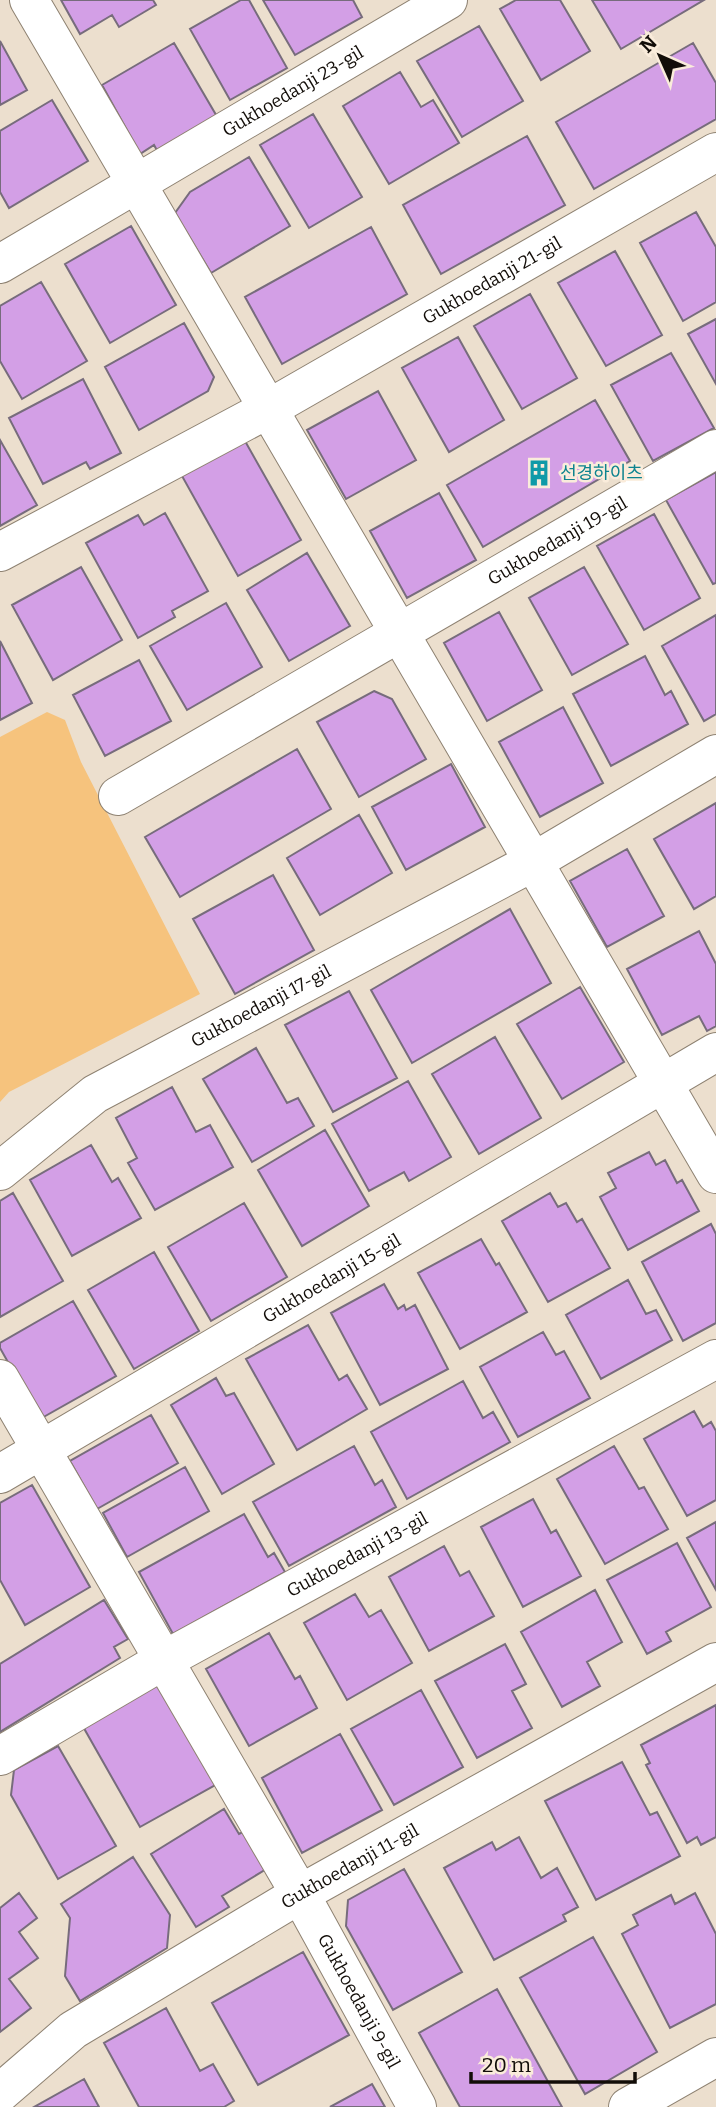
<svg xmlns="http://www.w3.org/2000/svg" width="716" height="2107" viewBox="0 0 716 2107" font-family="Bitter,'Noto Sans KR',serif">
  <rect width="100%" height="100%" fill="#ecdfce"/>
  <path fill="#f6c37d" d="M47 712 65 720 81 762 200 994 9 1092 0 1102V737Z"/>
  <path fill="#d39fe6" stroke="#776c7c" stroke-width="2" d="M61 0H153L156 5 119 27 112 15 80 34Z
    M241 0H249L287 68 230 100 190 29Z
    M263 0H353L362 17 295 55Z
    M516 0H560L590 51 541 80 500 9Z
    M592 0H704L621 49Z
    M479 26 523 101 462 137 417 61Z
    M0 41 27 90 0 105Z
    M174 43 219 120 159 154 154 145 140 154 102 85Z
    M693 43 716 83V119L594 189 556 122Z
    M400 72 421 107 433 100 459 143 389 184 343 106Z
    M52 100 88 161 9 208 0 192V131Z
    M313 114 362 197 309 228 260 145Z
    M527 136 565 205 441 274 403 205Z
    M249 157 290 226 211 273 175 213 190 192Z
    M696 212 716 247V302L683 321 640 243Z
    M131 226 176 305 110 343 65 264Z
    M371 227 407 294 282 364 245 297Z
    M615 251 662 335 606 366 558 283Z
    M41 282 87 361 22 399 0 361V306Z
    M530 294 577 378 522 409 474 326Z
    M716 319V384L688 334Z
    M184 323 214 377 208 391 139 430 105 367Z
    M458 337 504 420 449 452 402 368Z
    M671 353 714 428 653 461 611 385Z
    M83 379 121 453 90 469 86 462 43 484 9 418Z
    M378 391 416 460 346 499 307 430Z
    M595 400 630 461 483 547 447 485Z
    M0 440 37 505 0 526Z
    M245 441 301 540 238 576 182 476Z
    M716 472V583L713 584 666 500Z
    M439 493 476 560 407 598 370 531Z
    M165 513 208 591 172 611 175 617 138 638 86 543 138 515 144 525Z
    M654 514 700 598 644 630 597 546Z
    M307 553 350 626 289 661 247 590Z
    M81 567 122 640 53 680 12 605Z
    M584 567 628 644 572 675 529 598Z
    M226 603 262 667 187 710 150 646Z
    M499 612 542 690 487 721 444 643Z
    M716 615V714L704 721 662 646Z
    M0 641 32 703 0 720Z
    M645 656 665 695 671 691 688 724 611 766 573 694Z
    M139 660 171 721 105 756 73 695Z
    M374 691 392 699 426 759 359 797 317 722Z
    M563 707 603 783 540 817 499 742Z
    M297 749 331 809 180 897 145 837Z
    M451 764 485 827 406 870 372 807Z
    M716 803V896L694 909 654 839Z
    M359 815 392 873 320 915 287 858Z
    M627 849 664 916 607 947 570 881Z
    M273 875 314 950 235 994 193 919Z
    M510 909 551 983 412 1063 371 990Z
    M699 931 716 964V1026L707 1031 699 1016 662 1035 627 969Z
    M580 987 624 1062 562 1099 517 1024Z
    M349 991 397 1078 333 1112 285 1025Z
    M495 1037 541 1118 479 1154 432 1074Z
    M256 1048 287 1103 298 1098 314 1126 252 1162 203 1079Z
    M408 1081 451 1157 409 1181 404 1172 369 1191 332 1124Z
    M172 1087 196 1132 210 1125 233 1167 155 1210 128 1163 137 1158 116 1118Z
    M325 1130 369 1206 302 1246 258 1170Z
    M91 1145 112 1182 118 1178 141 1218 72 1256 30 1180Z
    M649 1152 656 1165 665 1160 677 1183 682 1180 699 1211 628 1250 600 1197 616 1188 608 1173Z
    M13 1193 63 1281 0 1317V1201Z
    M550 1193 558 1207 566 1203 577 1222 582 1219 610 1268 548 1302 502 1221Z
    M244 1203 287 1277 211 1321 168 1247Z
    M711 1224 716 1234V1323L683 1341 642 1262Z
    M481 1239 496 1265 499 1263 527 1312 460 1349 418 1273Z
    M154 1252 199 1331 134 1369 88 1290Z
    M628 1280 646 1314 656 1310 672 1340 601 1379 566 1315Z
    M384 1284 398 1309 404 1305 406 1310 415 1305 448 1369 380 1405 331 1313Z
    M73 1301 116 1376 40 1419 0 1348V1343Z
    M308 1325 339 1380 347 1375 367 1409 297 1450 246 1359Z
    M543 1332 556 1355 564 1351 590 1398 518 1437 480 1367Z
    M216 1378 226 1396 234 1393 274 1464 222 1494 171 1405Z
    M463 1381 483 1418 493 1412 510 1442 407 1499 371 1432Z
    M694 1411 703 1427 711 1422 716 1431V1500L687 1516 644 1439Z
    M151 1415 178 1463 97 1509 70 1461Z
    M354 1446 375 1485 382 1480 396 1507 289 1566 253 1502Z
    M614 1446 639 1489 644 1487 668 1529 605 1564 557 1479Z
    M185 1467 209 1511 127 1557 103 1513Z
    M32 1485 90 1587 25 1625 0 1580V1503Z
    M533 1499 551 1533 556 1530 581 1576 523 1607 481 1527Z
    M244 1514 268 1557 274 1553 285 1572 173 1634 139 1572Z
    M716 1522V1590L687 1538Z
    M677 1543 711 1607 666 1632 671 1641 647 1654 607 1580Z
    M444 1546 460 1576 469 1571 494 1616 429 1651 389 1577Z
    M595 1590 622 1642 587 1662 600 1686 562 1707 521 1632Z
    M355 1594 369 1617 381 1610 412 1663 347 1700 304 1623Z
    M104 1600 128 1639 114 1647 120 1658 0 1732V1664Z
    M269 1633 295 1679 300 1676 317 1708 249 1746 206 1669Z
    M505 1644 526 1684 512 1691 532 1728 477 1758 435 1681Z
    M158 1679 217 1784 140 1827 81 1723Z
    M421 1690 463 1767 394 1805 351 1729Z
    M716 1705V1837L701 1845 697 1837 687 1843 646 1765 650 1763 641 1745Z
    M340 1734 382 1810 302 1853 262 1778Z
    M58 1746 116 1846 58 1879 11 1795 14 1770Z
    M622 1762 650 1815 657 1812 680 1856 596 1900 545 1801Z
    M224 1809 239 1834 245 1831 268 1868 222 1896 229 1907 196 1927 151 1854Z
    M519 1837 541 1878 557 1868 578 1907 563 1915 566 1921 494 1960 444 1868 492 1842 496 1850Z
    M133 1857 170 1915 167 1948 80 2001 65 1976 70 1918 61 1904Z
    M404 1869 462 1972 393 2010 346 1926 348 1900Z
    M19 1893 37 1918 19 1932 38 1958 9 1979 31 2008 0 2032V1908Z
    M695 1893 716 1934V2004L670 2028 622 1934 638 1925 633 1915 671 1895 675 1904Z
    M593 1937 657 2052 585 2094 520 1978Z
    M303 1952 349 2035 258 2085 212 2003Z
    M497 1989 562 2107H460L419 2033Z
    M166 2008 200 2071 213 2064 234 2101 224 2107H139L104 2043Z
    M84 2079 99 2107H34Z
    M372 2084 385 2107H330Z"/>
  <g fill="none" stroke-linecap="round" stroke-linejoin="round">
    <g stroke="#8e8272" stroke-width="40">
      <g id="minor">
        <path d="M29 0 716 1174"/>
        <path id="s1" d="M0 264 448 0"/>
        <path id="s2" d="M0 552 268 409 716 152"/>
        <path id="s3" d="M118 796 716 449"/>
        <path id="s4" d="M0 1171 95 1094 533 862 716 754"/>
        <path id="s5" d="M0 1379 300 1894 417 2107"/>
        <path id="s6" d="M0 1474 716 1052"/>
        <path id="s7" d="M0 1756 164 1660 716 1359"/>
        <path id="s8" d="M0 2093 73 2030 300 1894 716 1662"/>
        <path d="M628 2107 716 2057"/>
      </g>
    </g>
    <use href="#minor" stroke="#fff" stroke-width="38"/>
  </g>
  <defs>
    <g id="building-bare" transform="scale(2.1)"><path d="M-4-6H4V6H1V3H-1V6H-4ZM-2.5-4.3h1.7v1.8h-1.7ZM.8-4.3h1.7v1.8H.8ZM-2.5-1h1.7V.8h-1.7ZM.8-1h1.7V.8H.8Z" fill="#0f9aa8" stroke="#faecdb" stroke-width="2.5" paint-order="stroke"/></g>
  </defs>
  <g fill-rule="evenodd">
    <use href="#building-bare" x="539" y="473"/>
  </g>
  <g text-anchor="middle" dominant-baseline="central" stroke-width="5" stroke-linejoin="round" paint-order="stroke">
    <g font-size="18" fill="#120d08" stroke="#faecdb">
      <text stroke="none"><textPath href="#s1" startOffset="340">Gukhoedanji 23-gil</textPath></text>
      <text stroke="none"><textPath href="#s2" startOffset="562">Gukhoedanji 21-gil</textPath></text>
      <text stroke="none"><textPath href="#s3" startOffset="508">Gukhoedanji 19-gil</textPath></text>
      <text stroke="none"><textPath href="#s4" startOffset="310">Gukhoedanji 17-gil</textPath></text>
      <text stroke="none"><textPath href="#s6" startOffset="385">Gukhoedanji 15-gil</textPath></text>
      <text stroke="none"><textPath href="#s7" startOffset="410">Gukhoedanji 13-gil</textPath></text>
      <text stroke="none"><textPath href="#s8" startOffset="418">Gukhoedanji 11-gil</textPath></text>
      <text stroke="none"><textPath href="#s5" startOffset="718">Gukhoedanji 9-gil</textPath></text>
    </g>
    <g font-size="18" fill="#0d838f" stroke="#faecdb" text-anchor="start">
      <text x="560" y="473">선경하이츠</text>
    </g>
  </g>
  <g transform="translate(660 56) rotate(315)" stroke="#faecdb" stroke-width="5" paint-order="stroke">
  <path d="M0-5L12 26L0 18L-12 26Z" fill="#120d08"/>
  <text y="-10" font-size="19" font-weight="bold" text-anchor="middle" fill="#120d08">N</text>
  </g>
  <path d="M471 2072v10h164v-10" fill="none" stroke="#120d08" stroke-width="3.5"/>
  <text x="482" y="2072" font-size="21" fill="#120d08" stroke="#faecdb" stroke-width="5" paint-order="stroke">20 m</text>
</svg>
